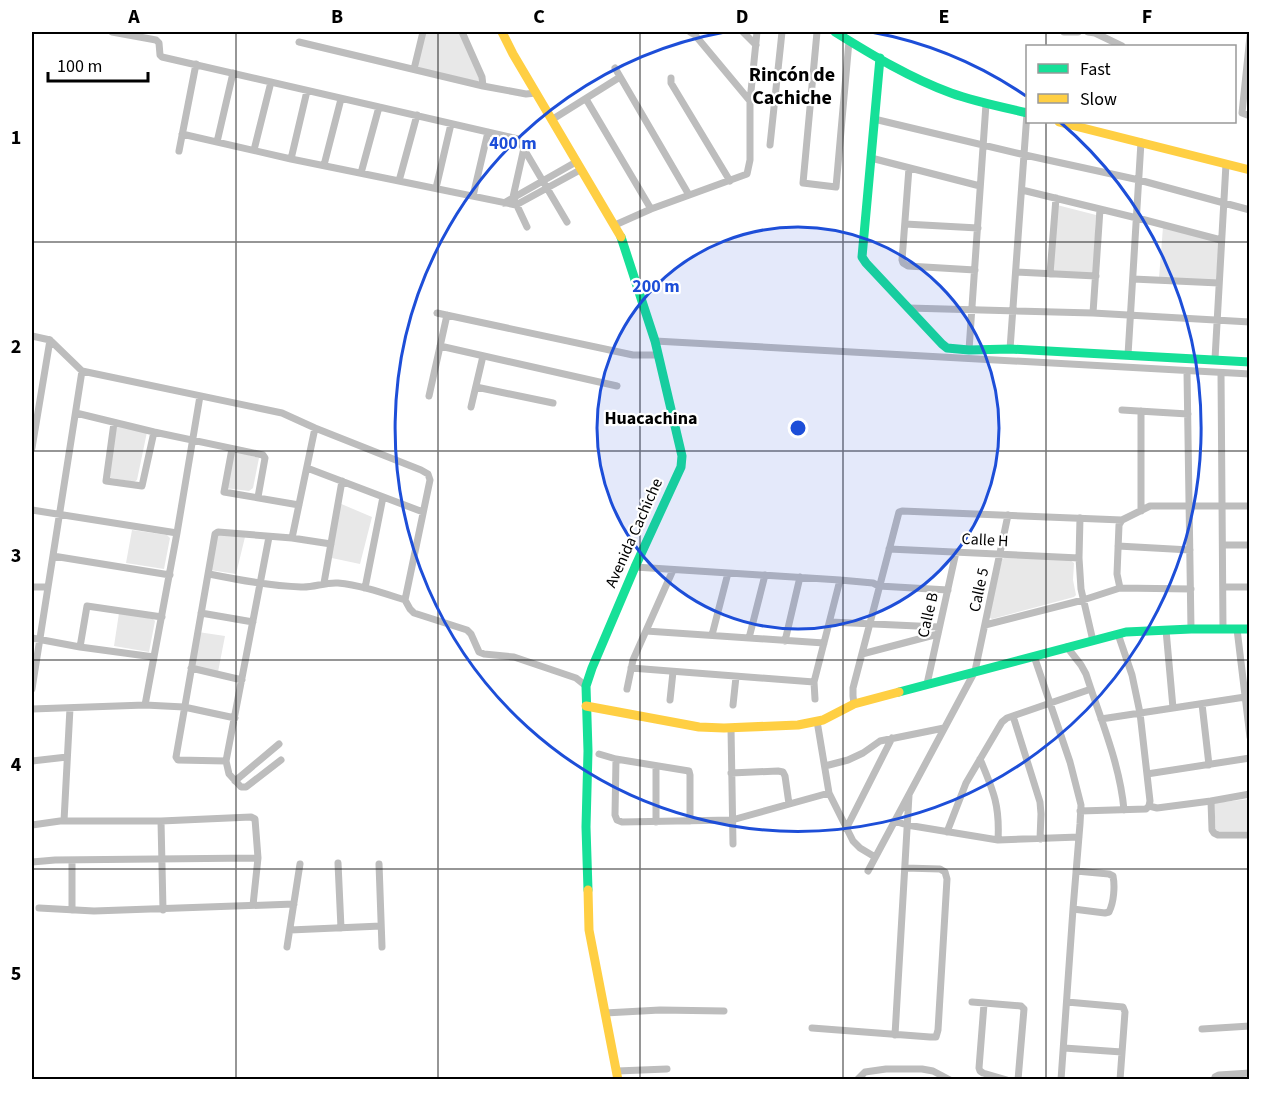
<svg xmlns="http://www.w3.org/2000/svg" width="1281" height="1111" viewBox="0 0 1281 1111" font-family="'Source Sans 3',sans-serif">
  <rect width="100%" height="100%" fill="#fff"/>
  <path fill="#e8e8e8" d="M424 32H460L480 78 478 82 417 68Z
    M1057 205 1096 215 1093 274 1053 272Z
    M1163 227 1219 241 1216 281 1159 278Z
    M117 425 147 432 137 480 134 482 106 477Z
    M234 451 259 458 253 488 249 491 225 488Z
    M339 503 372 517 360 564 327 557Z
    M132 530 167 535 170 538 164 569 126 563Z
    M217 534 245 537 236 574 210 570Z
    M1007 557 1070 560 1074 563 1073 580 1076 595 1074 597 992 619 989 617 1002 559Z
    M119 613 153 619 155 621 149 652 114 646Z
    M198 632 225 636 218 672 192 666Z
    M1249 799V831H1216L1214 803Z"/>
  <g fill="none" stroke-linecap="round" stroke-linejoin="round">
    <path stroke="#bdbdbd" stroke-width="7" d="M112 32 156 40 159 43 160 55 162 57 518 139 567 222
      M462 32 482 77 483 86
      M690 32 695 35 750 101
      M743 32 756 45
      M817 32 803 183 836 187 849 41
      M1064 32H1078
      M1088 32 1095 33 1122 46
      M1250 36 1242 113 1250 116
      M299 42 483 86 526 94 536 93
      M615 68 689 195
      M414 69 423 32
      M671 78V83L730 181
      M586 99 651 209
      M553 119 620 77
      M874 119 1025 155 1139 180 1250 210
      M182 134 291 159 307 91
      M217 142 233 73
      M770 145 782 32
      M524 148 513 197 527 227
      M254 150 271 82
      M179 151 196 64
      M871 158 980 186
      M291 159 399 181 417 115
      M324 165 341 99
      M909 168 902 260 903 263 908 266 975 270
      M361 173 379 107
      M399 181 516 205 580 170
      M436 188 451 124
      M1022 190 1145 220 1221 240
      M473 196 488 132
      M504 203 576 162
      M905 224 978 228
      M615 225 651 209 747 174 750 160V101L757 32
      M1016 272 1096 276
      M1050 274 1056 198
      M1133 279 1219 283
      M908 308 1093 313 1250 322
      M437 313 633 355H658
      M1093 313 1100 209
      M32 336 50 340 32 448
      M50 340 82 371 282 413 315 428 421 470 428 474 430 480 405 600
      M655 341 1250 374
      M440 346 617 386
      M1010 349 1027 113
      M969 350 986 104
      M1128 355 1141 142
      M1215 359 1226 164
      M1187 372 1191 629
      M1221 373 1223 629
      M476 387 553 403
      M429 396 447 315
      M471 407 483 356
      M1122 410 1188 414
      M76 413 154 432 263 455 265 458 258 497
      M114 423 106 481 142 486 154 432
      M232 449 224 492 299 505
      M307 468 423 512
      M32 510 177 533
      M1141 511V411
      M1080 518 1079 558 1081 589 1093 641
      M269 537 226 761 229 774 241 787H246L281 760
      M292 538 315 428
      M1223 545H1250
      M1118 546 1190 550
      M889 549 1079 558
      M53 556 170 575
      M635 567 840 580 873 583 879 586 948 590
      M209 574C239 580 270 586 301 587 313 588 325 582 338 583 360 585 383 593 405 600L410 609 414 613 467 630 471 634 479 652 484 654 514 657 576 678 586 686
      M324 583 342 481
      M32 587H47
      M1223 587H1250
      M365 588 383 497
      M1120 588 1117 574 1119 525 1122 520 1150 506H1250
      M201 613 253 622
      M830 622 939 627
      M985 625 1083 600 1120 588 1191 589
      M1237 629 1250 737
      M1166 630 1173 708
      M646 631 824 643
      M712 635 728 573
      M32 638 80 647 154 657
      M749 638 765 575
      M785 641 800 577
      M80 647 87 606 162 617
      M1067 647 1081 665 1086 674C1100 718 1120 764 1124 810
      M862 654 938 634
      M1034 656 1070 762 1081 805 1080 824 1073 909 1061 1080
      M191 668 242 680
      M631 668 814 682
      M927 684 956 552
      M32 689 82 371
      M627 689 633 660 673 570
      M815 699 814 682 840 580
      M670 700 673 672
      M854 704 853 696V688L899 512 902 511 1122 520
      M1202 704 1209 765
      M145 705 177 533 200 396
      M733 705 736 677
      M32 709 145 705 184 707 235 718
      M1013 716 1040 802 1041 814 1040 839
      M1101 719 1245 697
      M817 721 829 793 853 841 860 848 875 857
      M731 728 733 844
      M599 754 616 759 689 771 690 775V821
      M616 759 615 815 617 820 622 822 732 820 829 793
      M980 759C993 790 1000 805 998 840
      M32 761 67 757
      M226 761 178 760 176 757 215 534 218 532 292 538 331 544
      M825 766 848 760 863 753 880 741 944 728
      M656 767V822
      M731 773 778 771 783 772 785 776 789 804
      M1147 774 1250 758
      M235 781 279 744
      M1250 794 1211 801 1212 830 1214 833 1218 835H1250
      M1149 806 1157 808 1211 801
      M1080 811 1146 809 1149 806 1150 801 1140 713 1132 675 1118 634
      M64 821 70 708
      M161 821 163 910
      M894 821 907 825 998 840 1079 837
      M32 825 60 821H161L251 817 255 819 258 858 253 905
      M846 829 892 738
      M947 832 966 783 1002 722 1007 718 1091 689
      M72 860V910
      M32 862 55 860 258 858
      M338 863 341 928
      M379 864 382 947
      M868 871 975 671 1008 515
      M39 908 94 911 294 904
      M1073 909 1105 913 1109 912C1114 902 1115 886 1113 876L1109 874 1076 871
      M290 930 381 926
      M287 947 300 864
      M972 1002 1021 1006 1024 1009 1018 1080
      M1067 1002 1123 1007 1125 1012 1120 1080
      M984 1004 979 1068 980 1071 983 1073 1007 1080
      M605 1013 660 1010 724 1011
      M812 1028 930 1037H936L938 1030 947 879 945 872 940 869 905 868
      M1202 1029 1250 1026
      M895 1035 909 795
      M1064 1048 1122 1052
      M617 1071 667 1069
      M857 1080 865 1072 886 1069H922L933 1071 950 1080
      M1214 1080 1215 1077 1219 1075 1250 1073"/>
    <path stroke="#16e098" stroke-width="9" d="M835 32C872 55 910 78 951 93 976 102 1002 107 1028 113
      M880 58 862 257 866 263 942 344 947 348 969 350 1010 349 1250 362
      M899 692 1126 632 1191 629H1250
      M588 890 586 827 588 751 586 686 592 668 635 567 681 467 682 456 655 341 621 237"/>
    <path stroke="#ffcf43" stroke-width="9" d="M502 32 513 54 621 237
      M1059 122 1250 170
      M586 706 699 727 724 728 798 725 823 720 854 704 899 692
      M588 890 589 930 618 1080"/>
  </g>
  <path fill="none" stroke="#000" stroke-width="1.5" stroke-opacity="0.55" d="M236 32V1080M438 32V1080M640 32V1080M843 32V1080M1046 32V46M1046 122V1080M32 242H1250M32 451H1250M32 660H1250M32 869H1250"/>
  <circle cx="798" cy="428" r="201" fill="#1d4ed8" fill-opacity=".12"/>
  <g fill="none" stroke="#1d4ed8" stroke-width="3">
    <circle cx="798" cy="428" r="201"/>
    <path d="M871 32A403 403 0 0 1 1026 96M1060 122A403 403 0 1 1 725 32"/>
  </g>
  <g text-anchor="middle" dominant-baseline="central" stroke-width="4.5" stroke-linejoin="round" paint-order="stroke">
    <g font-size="16" fill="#000" stroke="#fff">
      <text transform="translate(634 533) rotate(-66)">Avenida Cachiche</text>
      <text transform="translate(985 540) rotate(3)">Calle H</text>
      <text transform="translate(979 590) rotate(-78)">Calle 5</text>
      <text transform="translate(928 615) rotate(-77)">Calle B</text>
    </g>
    <g font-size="18" font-weight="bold" fill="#000" stroke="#fff">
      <text x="651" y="418">Huacachina</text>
    </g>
    <g font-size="20" font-weight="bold" fill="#000" stroke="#fff">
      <text x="792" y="75">Rincón de<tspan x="792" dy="23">Cachiche</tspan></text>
    </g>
  </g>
  <circle cx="798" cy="428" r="9" fill="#1d4ed8" stroke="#fff" stroke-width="3"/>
  <g font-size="18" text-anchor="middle" font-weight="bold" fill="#1d4ed8" stroke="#fff" stroke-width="4.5" stroke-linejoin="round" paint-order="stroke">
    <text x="513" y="149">400 m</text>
    <text x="656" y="292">200 m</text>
  </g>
  <rect width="1281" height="1111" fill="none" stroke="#ffffff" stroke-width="66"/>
  <rect x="1026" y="45" width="210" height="78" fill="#ffffff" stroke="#999999" stroke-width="1.5"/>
  <rect x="1038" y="64" width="30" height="9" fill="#16e098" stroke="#999999" stroke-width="1.5"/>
  <text x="1080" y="75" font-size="18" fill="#000000">Fast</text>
  <rect x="1038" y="94" width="30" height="9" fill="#ffcf43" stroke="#999999" stroke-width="1.5"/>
  <text x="1080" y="105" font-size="18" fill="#000000">Slow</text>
  <path d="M48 72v9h100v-9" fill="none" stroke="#000000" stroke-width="3"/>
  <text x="57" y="72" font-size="18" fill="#000000" stroke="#ffffff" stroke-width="4.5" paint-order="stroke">100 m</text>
  <rect x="33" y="33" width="1215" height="1045" fill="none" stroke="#000" stroke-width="2"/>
  <g font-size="20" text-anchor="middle" font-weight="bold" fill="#000">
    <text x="134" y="23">A</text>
    <text x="337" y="23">B</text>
    <text x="539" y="23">C</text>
    <text x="742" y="23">D</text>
    <text x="944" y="23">E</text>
    <text x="1147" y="23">F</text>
    <text x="16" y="144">1</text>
    <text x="16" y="353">2</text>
    <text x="16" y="562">3</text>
    <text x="16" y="771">4</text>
    <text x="16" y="980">5</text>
  </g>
</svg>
